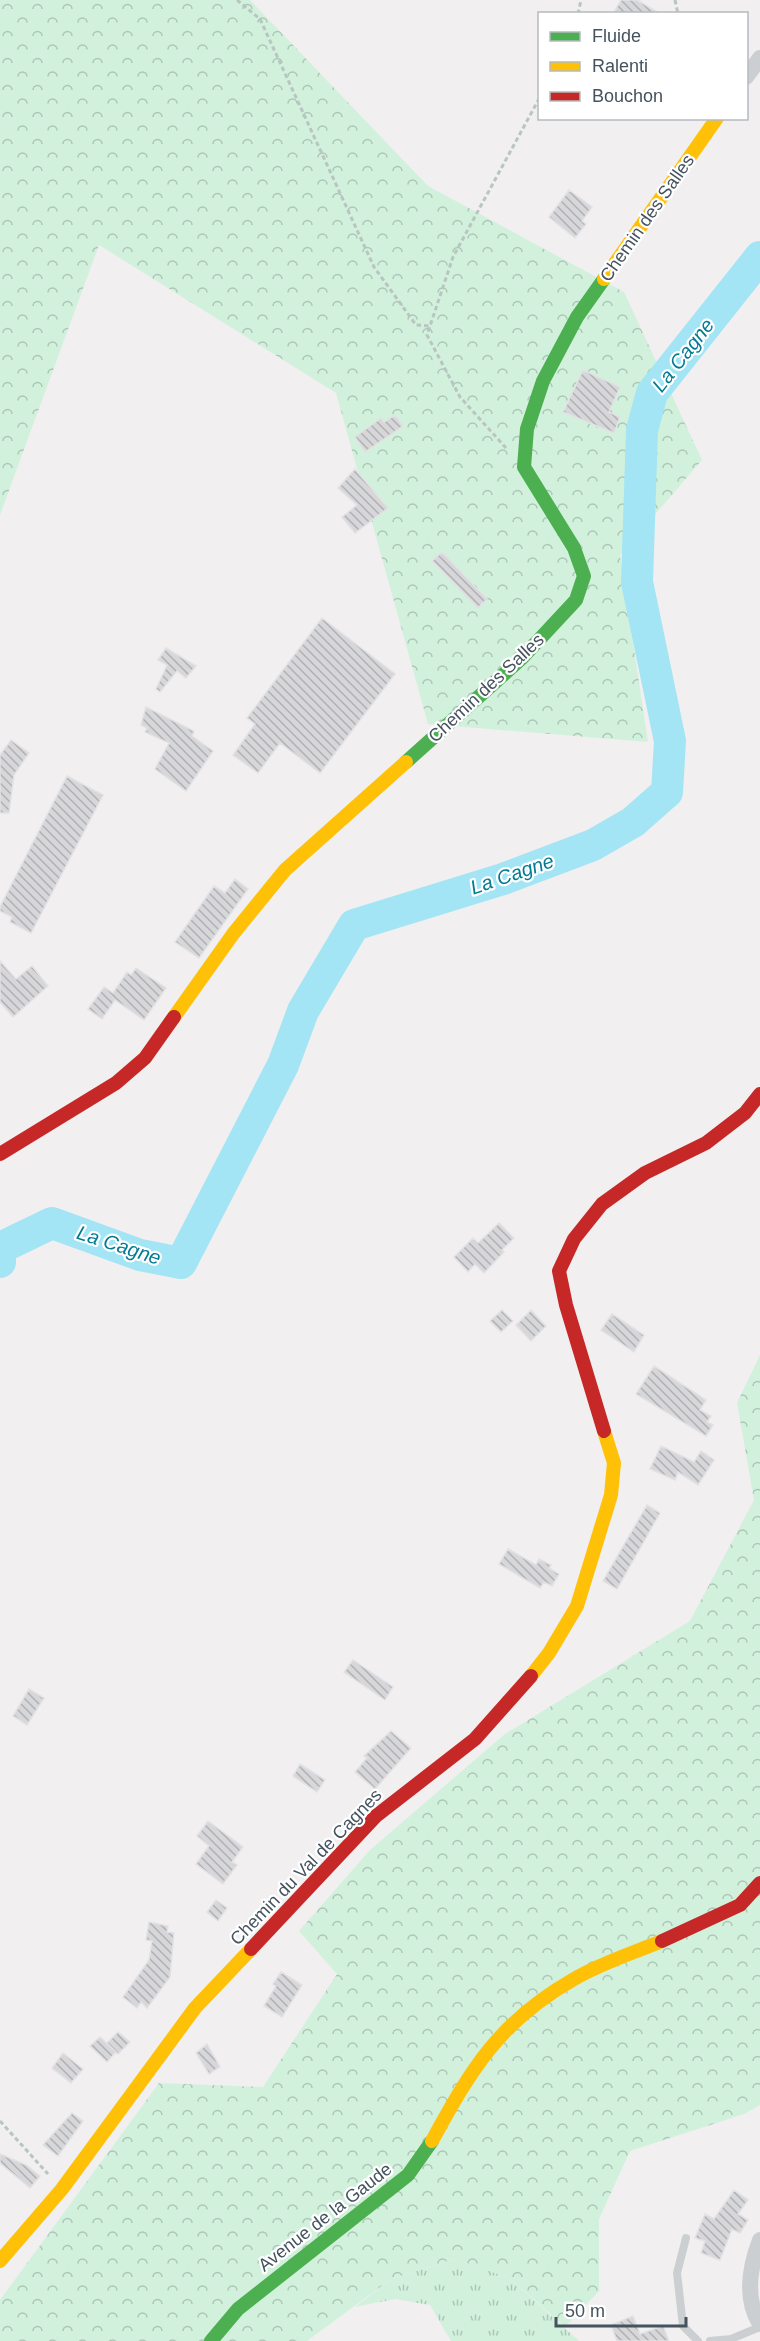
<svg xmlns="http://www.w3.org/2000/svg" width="760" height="2341" viewBox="0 0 760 2341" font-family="Helvetica,sans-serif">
  <defs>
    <pattern id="grass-tufts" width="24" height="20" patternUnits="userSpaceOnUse" patternTransform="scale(1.5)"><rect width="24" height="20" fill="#d2f1dd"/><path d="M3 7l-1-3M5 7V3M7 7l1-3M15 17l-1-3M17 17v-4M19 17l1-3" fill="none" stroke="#acc6b6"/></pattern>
    <pattern id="forest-crowns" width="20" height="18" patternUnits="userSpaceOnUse" patternTransform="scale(1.5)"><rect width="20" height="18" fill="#d2f1dd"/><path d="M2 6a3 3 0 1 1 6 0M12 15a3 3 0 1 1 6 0" fill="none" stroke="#acc6b6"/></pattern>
    <pattern id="building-back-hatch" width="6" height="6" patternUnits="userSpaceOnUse" patternTransform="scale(1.5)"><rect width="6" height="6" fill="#d7d7da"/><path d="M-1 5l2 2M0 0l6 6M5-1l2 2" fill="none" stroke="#b0b1b4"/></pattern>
  </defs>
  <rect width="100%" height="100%" fill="#f1eff0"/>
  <path fill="url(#grass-tufts)" d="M454 2259 510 2278 579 2341H451L430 2305 395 2299 355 2307 391 2279Z"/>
  <path fill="url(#forest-crowns)" d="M0 0H250L428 186 624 292 702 460 620 555 648 742 428 724 336 393 99 245 0 515Z
    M760 1355V2105L744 2114 630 2151 599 2219V2291L565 2327 510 2278 454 2259 391 2279 307 2341H0V2300L159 2083 263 2087 337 1974 299 1931 370 1850 505 1734 690 1621 754 1500 737 1403Z"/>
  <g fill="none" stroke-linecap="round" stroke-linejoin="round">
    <path stroke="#a3e5f4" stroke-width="32" d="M0 1262V1248L52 1223 140 1255 181 1263 283 1065 303 1011 354 925 503 879 593 845 633 822 667 792 670 741 637 582 642 430 652 393 760 257"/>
  </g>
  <path fill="url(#building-back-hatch)" stroke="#e2e1e3" stroke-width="1.5" d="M621 0H637L661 14H613Z
    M569 190 592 207 582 221 586 224 575 238 549 217Z
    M583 370 620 387 609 412 620 417 614 433 563 412Z
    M395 415 403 426 365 452 355 437 381 418 384 422Z
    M355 469 388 508 355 533 342 517 357 505 338 488Z
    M442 552 487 599 478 608 432 561Z
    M322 618 395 674 320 773 280 743 258 773 233 755 255 724 247 718Z
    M166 648 196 666 186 678 177 671 160 692 156 689 167 665 158 660Z
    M146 707 194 731 192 736 213 751 186 791 155 769 169 743 145 732 147 728 141 725Z
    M11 740 29 753 14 775 9 813H0V755Z
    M67 776 103 795 31 933 10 922 12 917 0 911V907Z
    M235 879 248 889 199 958 175 942 214 886 225 893Z
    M0 961 16 979 32 966 48 986 13 1017 0 1002Z
    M136 968 166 988 144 1020 115 1000 102 1019 88 1009 104 987 113 993 127 972 131 975Z
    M499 1223 514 1238 502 1250 504 1252 484 1273 475 1264 468 1272 454 1257 473 1238 478 1243Z
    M502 1310 513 1321 501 1332 490 1321Z
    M531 1310 546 1326 531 1341 516 1325Z
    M612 1314 644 1335 634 1352 601 1330Z
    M654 1366 706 1400 700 1410 711 1416 707 1422 713 1425 706 1436 636 1394Z
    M661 1446 694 1462 701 1451 714 1460 698 1485 678 1472 675 1480 650 1469Z
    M647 1505 660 1513 617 1589 603 1581Z
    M508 1549 536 1565 539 1559 551 1565 549 1568 559 1574 552 1586 544 1582 540 1588 499 1564Z
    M353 1660 393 1687 385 1700 344 1672Z
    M29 1689 44 1698 27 1725 13 1716Z
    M391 1731 411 1748 375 1789 355 1772 367 1758 364 1756Z
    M300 1764 325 1780 317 1792 293 1776Z
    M208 1821 243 1847 232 1862 237 1865 223 1884 196 1864 209 1846 197 1836Z
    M216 1900 227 1908 218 1921 207 1912Z
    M149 1922 168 1926 167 1932 174 1933 170 1977 147 2008 141 2002 137 2008 123 1997 149 1960 152 1941 146 1940Z
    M281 1972 302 1985 282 2017 264 2006 276 1986 273 1984Z
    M118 2032 130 2042 118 2054 107 2043Z
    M100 2037 116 2052 107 2062 90 2046Z
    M207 2044 220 2067 209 2074 196 2053Z
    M63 2053 83 2069 71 2083 52 2068Z
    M72 2113 83 2121 58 2156 43 2145Z
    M0 2154 26 2165 40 2176 30 2188 0 2163Z
    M734 2190 748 2200 738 2214 748 2220 740 2233 732 2229 720 2260 701 2253 705 2241 695 2238 705 2214 714 2219Z
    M633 2316 640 2334 663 2326 669 2341H617L611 2325Z"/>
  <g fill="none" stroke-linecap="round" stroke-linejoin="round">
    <path stroke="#b8c5c0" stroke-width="3" stroke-dasharray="4.5 3" stroke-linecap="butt" d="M237 0 260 19 374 267 416 325 430 326
      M675 0 678 14
      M578 14 581 0
      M506 448 460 397 427 335 453 257 540 97
      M0 2121 48 2174"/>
    <path stroke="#cbcfd1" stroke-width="8" d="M686 2238 677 2273 683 2326 698 2341
      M710 2341 731 2339 760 2327"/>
    <path stroke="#cbcfd1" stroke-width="16" d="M746 77 760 58
      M760 2240C750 2266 744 2298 760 2324"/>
    <path stroke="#4caf50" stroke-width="14" d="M406 762 522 658 576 600 584 576 574 548 524 467 527 429 543 381 577 317 604 279
      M211 2341 238 2309 408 2175 432 2141"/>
    <path stroke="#ffc107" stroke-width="14" d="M604 279 717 118
      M174 1017 233 934 285 870 406 762
      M531 1676 549 1653 577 1606 611 1495 614 1463 604 1431
      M432 2141C472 2068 499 2022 574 1979 601 1963 633 1953 662 1941
      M0 2261 62 2189 195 2008 251 1949"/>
    <path stroke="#c62828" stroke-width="14" d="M0 1154 116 1083 145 1058 174 1017
      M604 1431 566 1305 559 1271 574 1239 602 1204 645 1173 706 1143 745 1113 760 1094
      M662 1941 740 1905 760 1883
      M251 1949 376 1816 475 1739 531 1676"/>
  </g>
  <g text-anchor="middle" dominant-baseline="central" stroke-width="4.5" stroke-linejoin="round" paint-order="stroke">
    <g font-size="18" fill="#45535e" stroke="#fff">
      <text transform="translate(647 218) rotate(-55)">Chemin des Salles</text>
      <text transform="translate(486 688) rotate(-43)">Chemin des Salles</text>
      <text transform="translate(306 1867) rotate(-46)">Chemin du Val de Cagnes</text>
      <text transform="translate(325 2217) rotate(-38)">Avenue de la Gaude</text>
    </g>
    <g font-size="20" font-style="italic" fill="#037b95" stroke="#fff">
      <text transform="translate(683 355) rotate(-52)">La Cagne</text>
      <text transform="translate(512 874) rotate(-19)">La Cagne</text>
      <text transform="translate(119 1245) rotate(18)">La Cagne</text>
    </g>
  </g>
  <rect x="538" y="12" width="210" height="108" fill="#ffffff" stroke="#b5babf" stroke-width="1.5"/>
  <rect x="550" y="32" width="30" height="9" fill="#4caf50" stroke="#b5babf" stroke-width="1.5"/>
  <text x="592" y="42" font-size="18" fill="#45535e">Fluide</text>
  <rect x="550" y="62" width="30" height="9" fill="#ffc107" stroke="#b5babf" stroke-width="1.5"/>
  <text x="592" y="72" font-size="18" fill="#45535e">Ralenti</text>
  <rect x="550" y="92" width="30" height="9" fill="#c62828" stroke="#b5babf" stroke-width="1.5"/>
  <text x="592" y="102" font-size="18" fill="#45535e">Bouchon</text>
  <path d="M556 2317v9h130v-9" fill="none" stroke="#45535e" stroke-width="3"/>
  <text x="565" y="2317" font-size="18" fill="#45535e" stroke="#ffffff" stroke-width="4.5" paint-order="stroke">50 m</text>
</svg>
